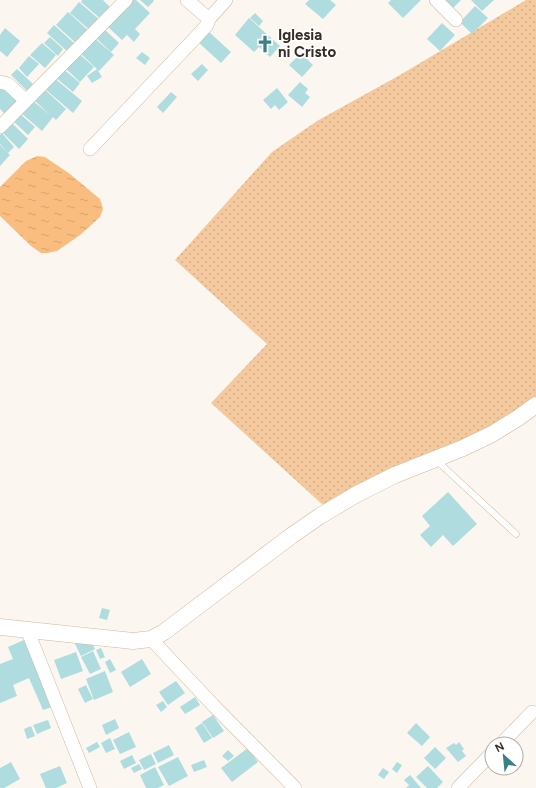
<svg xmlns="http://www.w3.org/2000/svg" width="536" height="788" viewBox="0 0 536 788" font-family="Figtree,sans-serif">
  <defs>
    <pattern id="grass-dots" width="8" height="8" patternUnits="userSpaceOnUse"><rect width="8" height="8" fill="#f4c99d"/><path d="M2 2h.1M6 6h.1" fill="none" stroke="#d2ad87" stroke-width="1.8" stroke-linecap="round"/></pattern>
    <pattern id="water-ripples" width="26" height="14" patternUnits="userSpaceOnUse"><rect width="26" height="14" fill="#f9be7f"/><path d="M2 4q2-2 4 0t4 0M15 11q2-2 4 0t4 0" fill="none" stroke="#d6a46d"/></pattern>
  </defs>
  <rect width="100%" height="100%" fill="#fbf6f0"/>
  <path fill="url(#grass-dots)" d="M526 0H536V398L503 421 323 505 211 403 267 344 175 260 272 152 317 121 400 75Z"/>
  <path fill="url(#water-ripples)" d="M37 156 45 157 70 174 100 199 103 209 100 217 80 235 57 251 47 253H41L31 246 0 216V187L26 161Z"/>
  <path fill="#afdcdf" d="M82 0H103L112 9 102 20 81 2Z
    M132 0H136L150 13 135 29 140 34 134 42 127 35 122 40 107 26Z
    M140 0H153L154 1 148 7Z
    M309 0H330L336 5 323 19 305 4Z
    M391 0H421L403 18 388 3Z
    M441 0H461L451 10Z
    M471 0H494L482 11Z
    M79 2 100 20 91 31 70 13Z
    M475 6 488 18 472 34 460 22Z
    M68 12 90 32 78 45 56 25Z
    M255 13 263 21 259 26 250 18Z
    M249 18 280 46 270 57 259 47 254 52 235 35Z
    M442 23 455 35 440 51 427 39Z
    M54 25 75 44 68 52 47 33Z
    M5 28 20 41 7 57 0 51V35Z
    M103 28 119 43 111 52 95 37Z
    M208 31 231 52 221 63 198 42Z
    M50 37 63 49 58 56 44 43Z
    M93 37 114 55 99 71 79 52Z
    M42 43 56 55 45 68 30 55Z
    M142 52 150 58 145 65 136 58Z
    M78 53 94 67 80 82 65 68Z
    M301 53 313 65 302 77 289 65Z
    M29 56 39 64 27 77 19 68Z
    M202 64 208 70 198 81 191 74Z
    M62 68 80 83 73 92 55 77Z
    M17 69 33 84 27 91 11 75Z
    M97 69 102 77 92 83 87 76Z
    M53 77 82 101 73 113 44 88Z
    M300 82 308 89 305 93 310 97 302 107 288 95Z
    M2 86 19 102 6 115 0 109V88Z
    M43 88 66 109 56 120 53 117 42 131 21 113 32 100 50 115 33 99Z
    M277 88 288 102 279 110 275 105 271 109 263 100Z
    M171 92 177 97 163 113 157 107Z
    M19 113 35 127 28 135 13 121Z
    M10 121 28 139 19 149 1 131Z
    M2 133 14 147 8 153 0 144V135Z
    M0 145 10 155 0 166Z
    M448 492 477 524 453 546 443 535 431 547 420 535 430 526 422 516Z
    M102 608 110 610 107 620 99 618Z
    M89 637 95 649 81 656 75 644Z
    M24 640 52 707 43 710 29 678 13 685 17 696 0 703V664L13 659 8 647Z
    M101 648 105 657 100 659 96 650Z
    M93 651 101 669 90 674 81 657Z
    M76 652 83 671 61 679 54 660Z
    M110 659 116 670 110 673 105 662Z
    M142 659 151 674 130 687 121 672Z
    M105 671 113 692 94 700 86 679Z
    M176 681 185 693 168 705 159 692Z
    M86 685 93 699 85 703 78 689Z
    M195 697 200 705 185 714 180 707Z
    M163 701 167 707 161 712 156 705Z
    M213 715 224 731 213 738 202 722Z
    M115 719 119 728 106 735 102 725Z
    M48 720 51 728 37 734 33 725Z
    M202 723 212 738 204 743 195 728Z
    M416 723 430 737 422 746 407 733Z
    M31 726 35 736 27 739 24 729Z
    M129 732 136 747 120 754 113 740Z
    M110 738 115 749 106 753 101 743Z
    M97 742 100 747 89 753 86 748Z
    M459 742 464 749 462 751 466 756 458 762 446 748 454 743 456 745Z
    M169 745 174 755 158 763 153 753Z
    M435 747 446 758 435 769 424 758Z
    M248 748 258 762 232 782 221 768Z
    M228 750 234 756 228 761 222 756Z
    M151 754 156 764 144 770 139 760Z
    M132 755 136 763 124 769 120 761Z
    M178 757 188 776 169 786 158 767Z
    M204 760 207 767 194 772 191 765Z
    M11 762 20 779 4 788H0V768Z
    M397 762 402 765 397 773 392 769Z
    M139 764 142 769 134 773 131 768Z
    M60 766 67 783 56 788H46L40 774Z
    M428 766 443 782 437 788H427L416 777Z
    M155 767 164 785 158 788H146L140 775Z
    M383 768 389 772 384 779 378 775Z
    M410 775 416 782 421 788H406L409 785 404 780Z"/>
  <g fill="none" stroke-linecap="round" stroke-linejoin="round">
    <g stroke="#d1b79c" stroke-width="7">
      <path id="service" d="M436 460 516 534"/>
    </g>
    <g stroke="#d1b79c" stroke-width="14">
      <path id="minor" d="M187 0 209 19 226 0
        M436 0 456 20
        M0 82 8 84 26 101
        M0 127 126 0
        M90 149 196 37 207 25 209 19
        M27 629 90 788
        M151 639 214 706 295 788
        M501 744 532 712
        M458 788 492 753"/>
    </g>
    <g stroke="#d1b79c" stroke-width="17">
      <path id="tertiary" d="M0 627 133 641 151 639 164 632 291 536 320 516 357 494 395 475 463 448 492 434 518 418 536 405"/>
    </g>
    <use href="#service" stroke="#fff" stroke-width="6"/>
    <use href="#minor" stroke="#fff" stroke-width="13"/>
    <use href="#tertiary" stroke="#fff" stroke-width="16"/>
  </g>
  <defs>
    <g id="church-bare" transform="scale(1.38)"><path d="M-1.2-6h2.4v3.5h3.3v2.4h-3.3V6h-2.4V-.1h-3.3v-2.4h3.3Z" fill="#398187" stroke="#fff" stroke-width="2.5" paint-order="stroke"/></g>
  </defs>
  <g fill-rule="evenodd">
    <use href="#church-bare" x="265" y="44"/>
  </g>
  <g text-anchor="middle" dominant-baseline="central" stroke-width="3.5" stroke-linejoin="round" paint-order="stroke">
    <g font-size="15" font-weight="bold" fill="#372d22" stroke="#fff" text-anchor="start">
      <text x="278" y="35">Iglesia<tspan x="278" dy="17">ni Cristo</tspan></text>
    </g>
  </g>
  <g transform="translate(504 756) rotate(333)"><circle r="19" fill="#ffffff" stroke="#afaba7"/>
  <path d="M0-3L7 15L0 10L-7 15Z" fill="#398187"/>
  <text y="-6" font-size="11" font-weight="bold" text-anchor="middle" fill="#372d22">N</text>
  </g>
</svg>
